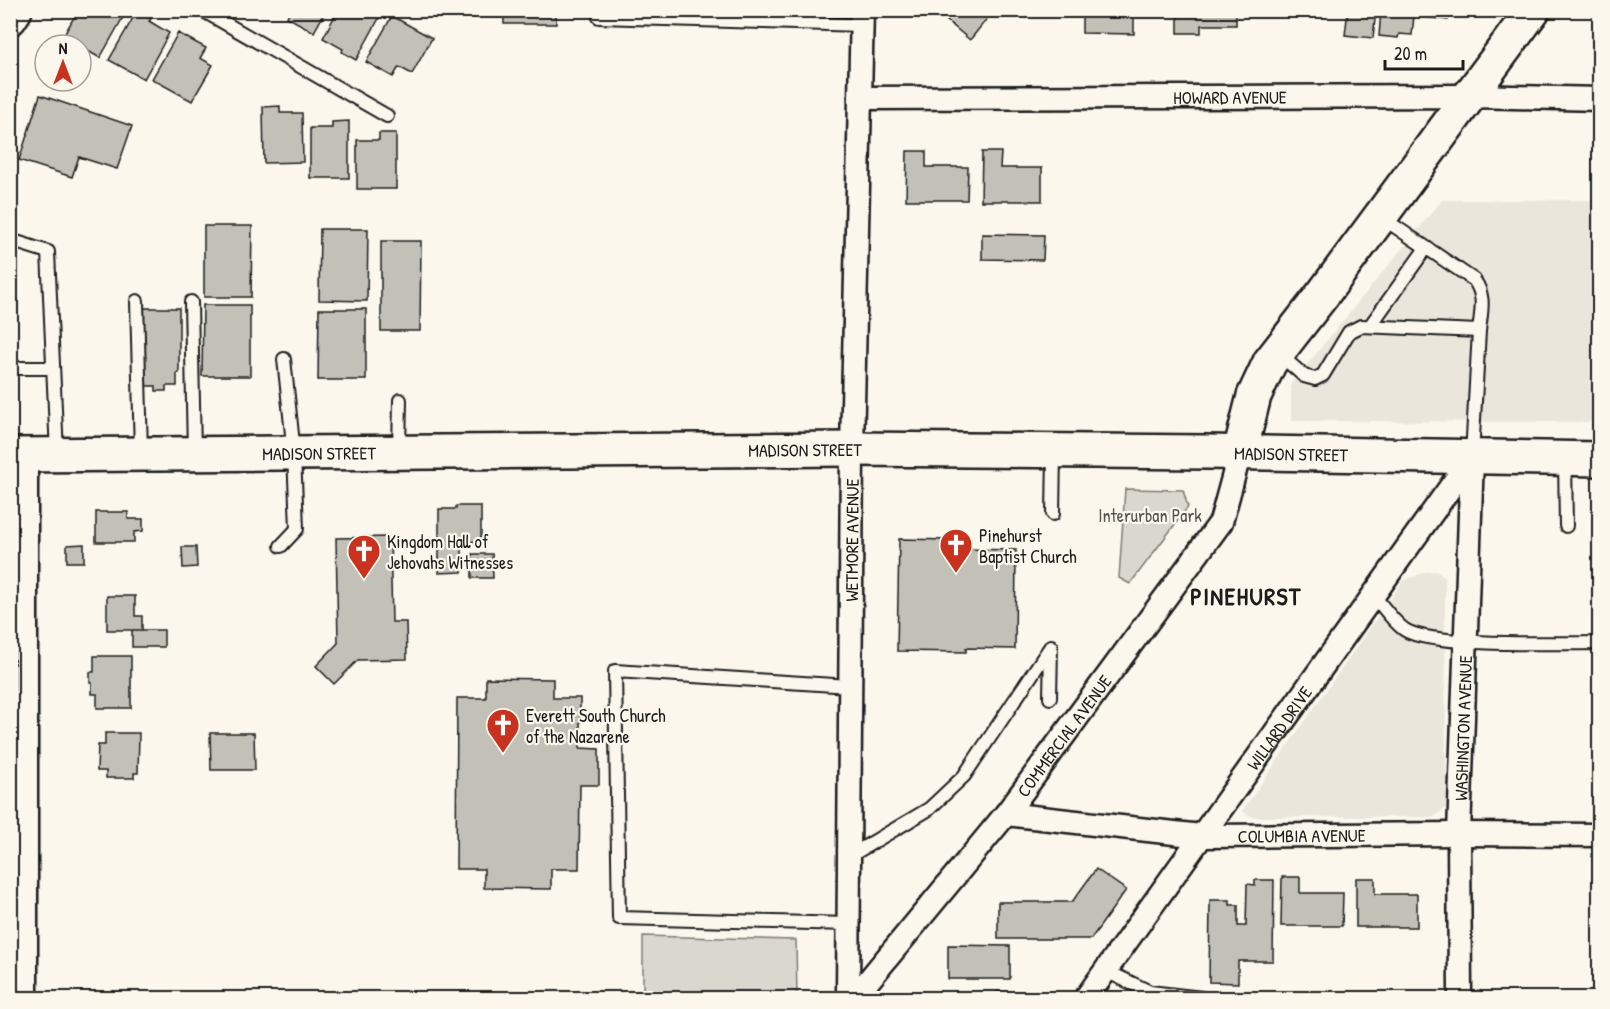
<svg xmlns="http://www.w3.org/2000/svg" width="1610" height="1009" viewBox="0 0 1610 1009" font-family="'Patrick Hand',sans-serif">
  <rect width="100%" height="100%" fill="#fbf7ec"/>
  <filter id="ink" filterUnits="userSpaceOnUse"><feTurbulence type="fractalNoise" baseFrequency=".0167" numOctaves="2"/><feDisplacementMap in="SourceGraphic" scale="12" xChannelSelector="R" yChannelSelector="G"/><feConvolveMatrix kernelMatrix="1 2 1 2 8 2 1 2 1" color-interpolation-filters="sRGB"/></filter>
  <g filter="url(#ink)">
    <path fill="#eae6dc" d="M1442 200H1599V422L1291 421V384Z
      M1438 571 1445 577 1446 808 1434 817H1252L1242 811 1403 581 1425 572Z"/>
    <path fill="#dad7ce" stroke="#7b7a75" stroke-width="1.5" d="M1125 489 1183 490 1188 507 1130 584 1119 578Z
      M643 936 796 940 797 998H643Z"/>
    <path fill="#c3c0b8" stroke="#1c1c1c" stroke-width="1.5" d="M78 10 126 12 100 58 81 47V45L63 37Z
      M290 10H326L314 32 287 17Z
      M338 10 383 11 356 60 342 52 343 49 323 38Z
      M504 10H556V24H504Z
      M934 10H994L970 40Z
      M1082 10H1134V34L1082 33Z
      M1178 10H1236V25H1201V33H1178Z
      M1348 10H1376L1373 38 1345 35Z
      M1381 10H1449L1448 20 1414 16 1412 35 1399 34 1398 38 1379 36Z
      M137 11 151 19 149 21 169 33 144 79 109 60Z
      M392 16 432 38 412 74 399 67 393 77 366 62Z
      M178 33 206 48 200 58 213 65 192 101 152 79Z
      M40 95 132 126 117 169 79 157 72 177 19 160Z
      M280 106V113H302L303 162 264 163 263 107Z
      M349 121V178H310V128H332V122Z
      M379 133H396V189H357V140H379Z
      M907 151H926V167H968L967 200H906Z
      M982 152H1001L1000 168H1042V201H981Z
      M204 226H252L251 297H204Z
      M320 229H368L367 301 319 300Z
      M982 234 1044 235 1043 260 982 259Z
      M381 241H421L420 331H381Z
      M203 305H250V376H202Z
      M141 308H179V373H177V386H166V391H156V386H144Z
      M319 309H366V380H318Z
      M456 506H481V541L462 542V572L439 573V509H456Z
      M96 512H128V519H143V531L134 532V542H96Z
      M390 537 392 622H406L407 659 358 660 334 684 316 666 338 643 336 538Z
      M899 539 951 540V560H962V549L1016 550 1015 649 966 648V652L897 651Z
      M84 544V562H67V545Z
      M182 547H196L197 567 183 568Z
      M472 554H492L493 578H472Z
      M107 596H135V616H142V630H107Z
      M132 630H164V647H132Z
      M94 656H131V708H97V694H92V683H90V672H94Z
      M486 678 553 679V698H580V748L599 749V785H580L579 869H551V889L484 888V869H456L457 698H486Z
      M105 733H139L138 773H134V778H106V771H97L98 745H105Z
      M210 733H254L255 770H211Z
      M1096 869 1126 890 1091 939H998V902H1072Z
      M1282 877H1300V893H1343L1342 926H1281Z
      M1356 878H1375V894H1417V927H1356Z
      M1255 880H1274L1273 961H1238V983L1209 982 1210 900H1230V905H1238V926H1246L1247 884 1255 885Z
      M948 945 1010 946V979H948Z
      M997 992 1032 993V998H997Z"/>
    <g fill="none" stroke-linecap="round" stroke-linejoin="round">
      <g stroke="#1c1c1c" stroke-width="16">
        <path id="lane" d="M202 10 387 116
          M599 17 861 25
          M1381 217 1474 280C1486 296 1481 312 1479 331
          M10 240 48 252 57 454
          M137 301 141 453
          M191 302 194 453
          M1370 326 1426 248
          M1278 353 1304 376 1315 379 1323 375 1349 332 1361 326 1479 331 1472 455
          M10 368H53
          M399 451 400 400
          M1565 459 1566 526
          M1053 514 1054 452
          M281 546 297 529 294 453 284 359
          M1373 595C1382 605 1394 623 1405 630 1431 647 1562 643 1600 643
          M1050 698 1051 646
          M10 741 26 740
          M848 857 929 809 964 776 1051 646
          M10 920H26
          M848 924 619 918 615 671 850 686
          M1106 971 1150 992 1202 998"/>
      </g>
      <g stroke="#1c1c1c" stroke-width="27">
        <g id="street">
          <path id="s1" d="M860 98 1471 96 1600 99"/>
          <path d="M26 455V998"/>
          <path id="s2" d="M1006 814 1201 836 1459 834 1600 835"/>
          <path id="s3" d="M848 998 852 449 862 10"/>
          <path id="s4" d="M854 998 1006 814 1221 522 1240 452"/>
          <path id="s5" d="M1086 998 1472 457"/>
          <path id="s6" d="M1460 998 1459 834 1472 457"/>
        </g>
      </g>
      <g stroke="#1c1c1c" stroke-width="38">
        <g id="secondary">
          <path d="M10 18 15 10"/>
          <path d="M1240 452 1254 396 1270 362 1323 294 1533 10"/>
          <path id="s7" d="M10 455 852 449 1207 452 1600 459"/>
        </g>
      </g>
      <use href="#lane" stroke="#fbf7ec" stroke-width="12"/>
      <use href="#street" stroke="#fbf7ec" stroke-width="22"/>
      <use href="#secondary" stroke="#fbf7ec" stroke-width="33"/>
    </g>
  </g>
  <defs>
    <g id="church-pin" transform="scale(1.725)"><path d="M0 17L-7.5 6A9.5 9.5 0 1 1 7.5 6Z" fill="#c8321e" stroke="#fbf7ec"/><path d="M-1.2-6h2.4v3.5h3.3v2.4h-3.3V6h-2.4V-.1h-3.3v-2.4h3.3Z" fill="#fff"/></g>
  </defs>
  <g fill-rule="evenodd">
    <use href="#church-pin" x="956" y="545"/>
    <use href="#church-pin" x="364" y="551"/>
    <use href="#church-pin" x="503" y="725"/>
  </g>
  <g text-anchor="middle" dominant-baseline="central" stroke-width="4.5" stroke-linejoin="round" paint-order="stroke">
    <g font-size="18" fill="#1c1c1c" stroke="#fbf7ec">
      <text stroke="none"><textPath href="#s1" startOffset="370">HOWARD AVENUE</textPath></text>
      <text stroke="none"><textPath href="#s7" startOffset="795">MADISON STREET</textPath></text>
      <text stroke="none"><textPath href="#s7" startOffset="309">MADISON STREET</textPath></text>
      <text stroke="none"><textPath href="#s7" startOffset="1281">MADISON STREET</textPath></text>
      <text stroke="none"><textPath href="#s3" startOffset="458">WETMORE AVENUE</textPath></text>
      <text stroke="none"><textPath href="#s5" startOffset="332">WILLARD DRIVE</textPath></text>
      <text stroke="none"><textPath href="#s6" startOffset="270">WASHINGTON AVENUE</textPath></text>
      <text stroke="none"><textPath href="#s4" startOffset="336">COMMERCIAL AVENUE</textPath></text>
      <text stroke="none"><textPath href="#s2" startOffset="297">COLUMBIA AVENUE</textPath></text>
    </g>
    <g font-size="18" fill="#555451" stroke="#fbf7ec">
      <text x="1150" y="515">Interurban Park</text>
    </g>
    <g font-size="18" fill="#1c1c1c" stroke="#fbf7ec" text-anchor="start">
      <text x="979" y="535">Pinehurst<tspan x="979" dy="21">Baptist Church</tspan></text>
      <text x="387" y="541">Kingdom Hall of<tspan x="387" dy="21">Jehovahs Witnesses</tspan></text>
      <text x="526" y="715">Everett South Church<tspan x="526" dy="21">of the Nazarene</tspan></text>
    </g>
    <g font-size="24" font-weight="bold" letter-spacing="1.5" fill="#1c1c1c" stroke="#fbf7ec">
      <text x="1246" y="596">PINEHURST</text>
    </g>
  </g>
  <rect width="1610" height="1009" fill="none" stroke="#fbf7ec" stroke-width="36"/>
  <rect x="18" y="18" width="1574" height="973" fill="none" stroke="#1c1c1c" stroke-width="2" filter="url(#ink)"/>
  <g transform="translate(63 63)"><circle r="28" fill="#fbf7ec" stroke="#a29f99" stroke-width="1.5"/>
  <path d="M0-4.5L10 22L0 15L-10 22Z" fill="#c8321e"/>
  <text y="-9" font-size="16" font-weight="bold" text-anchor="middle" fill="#1c1c1c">N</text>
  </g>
  <path d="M1385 60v9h78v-9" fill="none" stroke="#1c1c1c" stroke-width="3"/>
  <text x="1394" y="60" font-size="18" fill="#1c1c1c" stroke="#fbf7ec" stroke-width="4.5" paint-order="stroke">20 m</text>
</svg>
